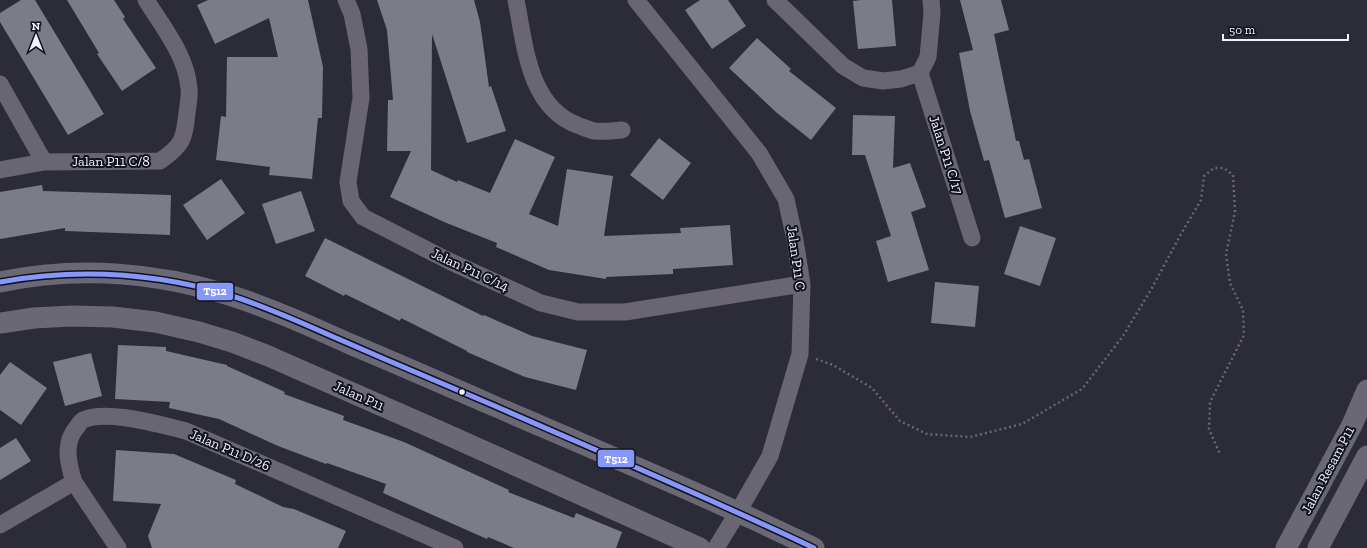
<svg xmlns="http://www.w3.org/2000/svg" width="1367" height="548" viewBox="0 0 1367 548" font-family="'Zilla Slab',serif">
  <rect width="100%" height="100%" fill="#2b2c37"/>
  <path fill="#7b7c86" d="M21 0H35L104 114 68 135 0 22V13Z
    M67 0H114L125 17 123 19 156 68 122 91 97 54 99 53Z
    M208 0H308L323 67 322 118H318L312 179 269 175 270 167 216 160 221 116 226 117 227 57H278L269 18 215 44 197 5Z
    M377 0H474L480 22 489 87 491 86 506 131 467 143 432 34 431 170 457 182 458 180 490 193 515 139 555 157 529 214 558 226 567 169 613 176 604 236 681 233 680 228 730 225 733 265 673 269V274L606 277V279L549 270 496 247 497 243 444 222 390 197 411 151H387L388 100H393L387 30Z
    M700 0H728L746 26 712 49 685 10Z
    M861 0H892L896 46 858 49 853 1Z
    M960 0H1001L1009 30 994 34 1016 141H1019L1024 160 1029 159 1042 208 1005 218 989 160 984 161 970 111 959 53 973 50Z
    M757 38 791 69 789 71 836 108 811 140 777 113 729 68Z
    M853 115 895 116 893 168 910 163 926 207 911 212 929 270 888 282 876 241 891 236 865 155H852Z
    M659 138 691 163 663 200 630 175Z
    M221 179 245 213 207 240 183 205Z
    M42 185 43 191 171 195 170 235 65 231V228L0 239V192Z
    M301 191 315 231 276 244 262 204Z
    M1020 226 1056 238 1040 286 1004 274Z
    M325 238 483 316 484 315 532 336 587 350 576 390 525 377 467 352V351L401 318 400 321 345 294 344 296 305 276Z
    M935 282 979 286 975 327 931 323Z
    M118 345 166 347V351L227 365V366L285 392 284 394 344 416 343 420 404 442 509 490 508 492 574 518 576 513 622 532 616 548H514L488 537 487 539 383 493 386 484 327 463 326 464 278 446 219 419 169 408 170 402 115 399Z
    M91 353 102 396 65 406 53 362Z
    M10 362 47 388 21 425 0 410V375Z
    M16 438 31 461 0 480V448Z
    M116 450 174 454 236 480 235 484 283 507 294 509 346 531 338 548H152L148 536 161 504 113 501Z"/>
  <g fill="none" stroke-linecap="round" stroke-linejoin="round">
    <path stroke="#686771" stroke-width="2.5" stroke-dasharray="2 3" stroke-linecap="butt" d="M816 359 833 365 872 388 900 421 927 434 970 437 1022 424 1082 389 1123 336 1152 288 1181 234 1201 200 1204 176 1214 168H1224L1233 175 1235 212 1226 254 1230 283 1243 310 1244 335 1210 402 1209 429 1220 454"/>
    <path stroke="#696672" stroke-width="17" d="M346 0 352 14 359 49 361 98 348 182 351 201 363 217 449 261 541 303 578 312H625L802 284
      M516 0C525 44 528 106 577 125 583 127 589 130 595 131 603 132 613 131 622 130
      M636 0 759 153 786 199 795 240 802 284 800 354 770 456 738 512 716 548
      M775 0 843 66 863 78 883 81 901 79 920 73 928 57 932 13 931 0
      M920 73 972 238
      M0 84 44 162
      M0 170 44 162 160 161C183 145 184 140 187 113 188 105 190 96 189 88 186 55 163 27 146 0
      M74 482 118 548
      M0 525 74 482C68 463 63 443 77 427 79 424 81 421 83 420 108 409 160 425 186 431L455 548"/>
    <path stroke="#6b6875" stroke-width="21" d="M0 282C76 266 155 272 229 295 270 308 310 326 350 344 398 364 446 385 494 406 601 452 709 497 814 548
      M0 323 34 318 72 316 113 317 155 322 199 332 232 342 266 355 439 431 700 548
      M1286 548 1352 425 1367 390
      M1318 548 1367 456"/>
    <g stroke="#10121c" stroke-width="8">
      <path id="bus-1" d="M0 282C78 268 152 272 229 295 271 308 310 327 350 344 398 365 446 385 495 406 602 453 709 498 814 548"/>
    </g>
    <use href="#bus-1" stroke="#8697f9" stroke-width="5"/>
  </g>
  <circle fill="#f0f3fe" stroke="#10121c" stroke-width="1.5" cx="462" cy="392" r="3.5"/>
  <g text-anchor="middle" dominant-baseline="central" stroke-width="4" stroke-linejoin="round" paint-order="stroke">
    <g font-size="14" fill="#f0f3fe" stroke="#10121c">
      <text transform="translate(946 155) rotate(72)">Jalan P11 C/17</text>
      <text x="111" y="161">Jalan P11 C/8</text>
      <text transform="translate(796 258) rotate(82)">Jalan P11 C</text>
      <text transform="translate(470 270) rotate(25)">Jalan P11 C/14</text>
      <text transform="translate(359 396) rotate(24)">Jalan P11</text>
      <text transform="translate(230 450) rotate(23)">Jalan P11 D/26</text>
      <text transform="translate(1328 470) rotate(-62)">Jalan Resam P11</text>
    </g>
  </g>
  <g stroke="#10121c" stroke-width="1.5">
    <rect x="196" y="282" width="38" height="19" rx="4" fill="#8697f9"/>
    <rect x="597" y="449" width="38" height="19" rx="4" fill="#8697f9"/>
  </g>
  <g font-size="11" text-anchor="middle" font-weight="bold" fill="#fff">
    <text x="215" y="295">T512</text>
    <text x="616" y="463">T512</text>
  </g>
  <g transform="translate(36 36)" stroke="#10121c" stroke-width="3" paint-order="stroke">
  <path d="M0-3L7 15L0 10L-7 15Z" fill="#f0f3fe"/>
  <text y="-6" font-size="11" font-weight="bold" text-anchor="middle" fill="#f0f3fe">N</text>
  </g>
  <path d="M1223 34v6h125v-6" fill="none" stroke="#f0f3fe" stroke-width="2"/>
  <text x="1229" y="34" font-size="12" fill="#f0f3fe" stroke="#10121c" stroke-width="3" paint-order="stroke">50 m</text>
</svg>
